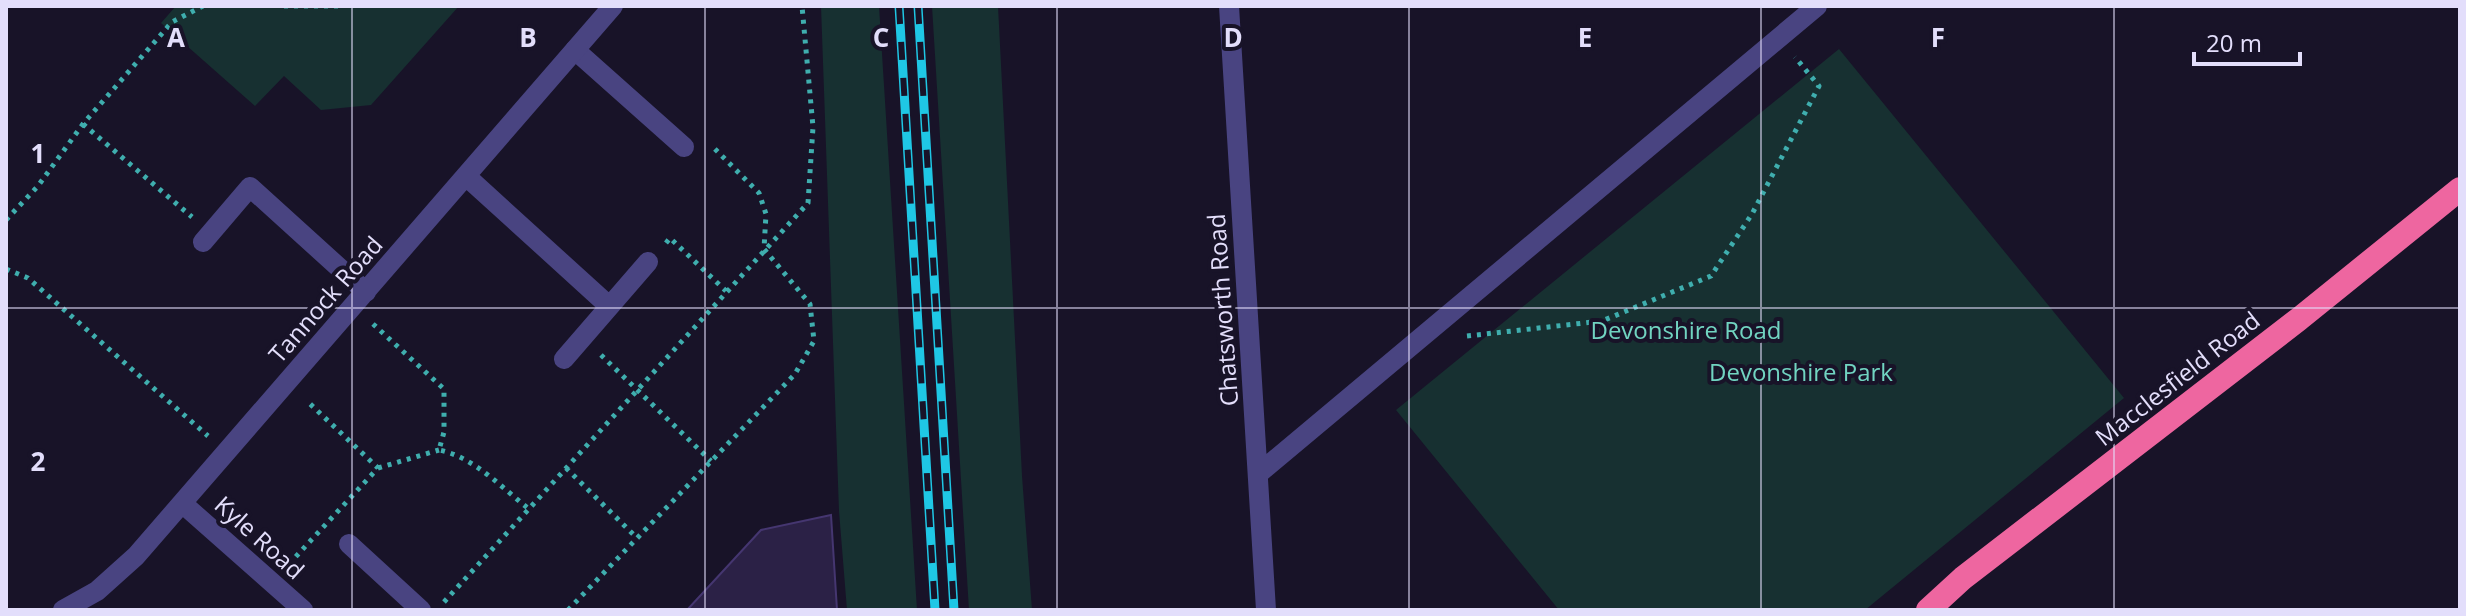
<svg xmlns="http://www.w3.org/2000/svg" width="2466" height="616" viewBox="0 0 2466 616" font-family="'Open Sans',sans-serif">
  <rect width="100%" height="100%" fill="#181328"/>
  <path fill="#173031" d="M176 6H459L371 105 321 110 284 76 255 106 161 23Z
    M821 6H879L917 610H847L839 511Z
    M932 6H998L1022 476 1032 610H969Z
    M1839 49 2124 398 1865 610H1559L1396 410Z"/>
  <path fill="#2b2146" stroke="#453670" stroke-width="2" d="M831 515 837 610H687L761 530Z"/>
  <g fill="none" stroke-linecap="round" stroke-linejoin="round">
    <path stroke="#3faeae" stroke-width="5" stroke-dasharray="4 6" stroke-linecap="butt" d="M284 6H342
      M83 124 192 217
      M6 220 38 186 83 124 172 22 203 6
      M666 243 670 238 726 291
      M6 269 28 278 208 436
      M373 324 444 389V432L439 450C474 457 502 488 529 509
      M1467 336 1602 321 1711 276 1752 214 1819 86 1795 57
      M601 355 711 461
      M378 468 439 450
      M566 468 637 538
      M289 564 378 468 306 400
      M444 602 808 203 813 127 802 6
      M568 610 795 374 814 341 810 304 764 249 766 214 759 193 711 145"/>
    <path stroke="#494481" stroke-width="20" d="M575 50 684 147"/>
    <path stroke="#494481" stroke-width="20" d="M1229 6 1266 610
      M466 176 609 306
      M203 242 250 187 366 292
      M564 359 648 262
      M1258 474 1817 6
      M182 503 303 610
      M349 544 421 610
      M63 610 97 591 136 556 613 6"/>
    <path stroke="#ee66a0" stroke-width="24" d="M1928 610 1963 578 2299 319 2460 189"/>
    <g stroke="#1fc7e5" stroke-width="9">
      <path id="rail" d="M899 6 935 610
        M918 6 954 610"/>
    </g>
    <use href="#rail" stroke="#181328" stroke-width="6" stroke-dasharray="18" stroke-linecap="butt"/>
  </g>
  <path fill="none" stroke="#e3defb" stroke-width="2" stroke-opacity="0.55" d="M352 6V610M705 6V610M1057 6V610M1409 6V610M1761 6V610M2114 6V610M6 308H2460"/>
  <g text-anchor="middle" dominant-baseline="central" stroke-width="8" stroke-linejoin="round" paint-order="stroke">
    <g font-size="24" fill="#e3defb" stroke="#181328">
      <text transform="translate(325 299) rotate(-49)">Tannock Road</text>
      <text transform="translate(1222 310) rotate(-94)">Chatsworth Road</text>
      <text transform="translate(2177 378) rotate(-38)">Macclesfield Road</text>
      <text transform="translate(260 537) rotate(42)">Kyle Road</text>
    </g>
    <g font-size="24" fill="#71d4c1" stroke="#181328">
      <text x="1686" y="329">Devonshire Road</text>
      <text x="1801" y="371">Devonshire Park</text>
    </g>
  </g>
  <g font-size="26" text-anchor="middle" font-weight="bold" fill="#e3defb" stroke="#181328" stroke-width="8" stroke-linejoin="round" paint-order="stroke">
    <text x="176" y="47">A</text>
    <text x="528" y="47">B</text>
    <text x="881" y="47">C</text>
    <text x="1233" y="47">D</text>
    <text x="1585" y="47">E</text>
    <text x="1938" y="47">F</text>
    <text x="38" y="163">1</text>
    <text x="38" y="471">2</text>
  </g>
  <rect width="2466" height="616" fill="none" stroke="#e3defb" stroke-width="16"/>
  <path d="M2194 52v12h106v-12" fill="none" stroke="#e3defb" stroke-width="4"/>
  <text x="2206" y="52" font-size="24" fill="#e3defb" stroke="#181328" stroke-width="6" paint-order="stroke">20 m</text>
</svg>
